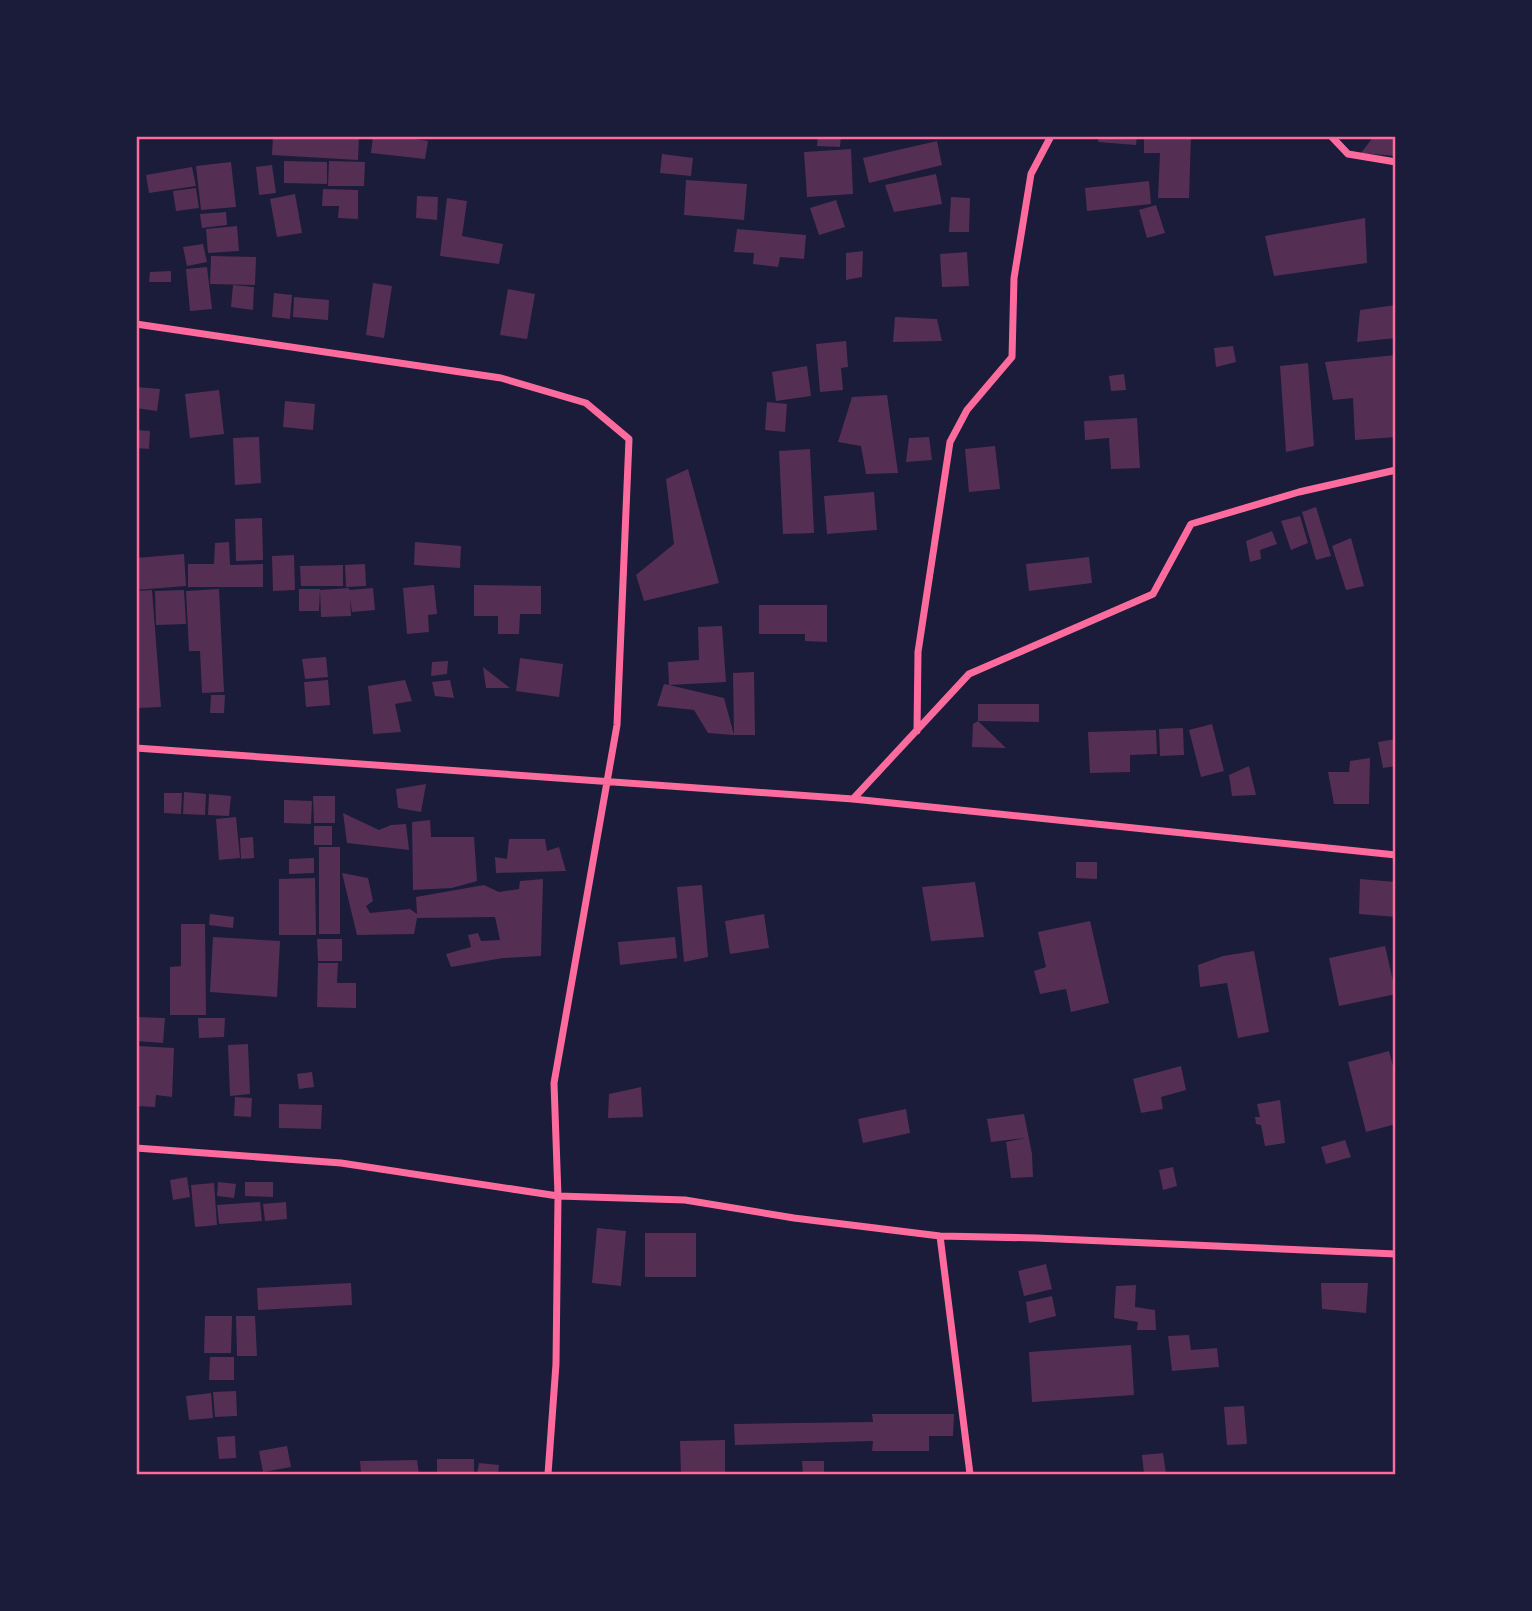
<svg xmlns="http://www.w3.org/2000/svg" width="1532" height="1611" viewBox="0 0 1532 1611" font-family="'Work Sans',sans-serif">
  <rect width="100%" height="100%" fill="#1b1b3a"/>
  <path fill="#542f53" d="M273 136H359L358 160 272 155Z
    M373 136H395L428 141 425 159 371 153Z
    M818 136H841L840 147 817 146Z
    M1099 136H1137L1136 145 1098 142Z
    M1144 136H1191L1189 198H1158L1160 153H1144Z
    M1374 136H1396V156L1361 153Z
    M937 141 942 165 869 183 863 158Z
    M851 149 853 194 807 197 804 152Z
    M662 154 693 158 691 176 660 173Z
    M284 161 327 162V184L284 183Z
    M329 161 365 162 364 186H328Z
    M231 162 236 207 201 210 196 166Z
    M272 165 276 193 259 195 256 167Z
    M192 167 196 186 149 193 146 175Z
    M936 174 942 204 894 212 885 185Z
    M686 180 747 184 744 220 684 215Z
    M1149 181 1151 204 1087 211 1085 188Z
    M196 188 199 208 176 211 173 191Z
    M323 189 358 190V219L338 218 339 206H322Z
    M295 194 302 233 277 237 270 199Z
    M417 196 438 197 437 220 416 218Z
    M951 197 970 198 969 232H949Z
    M447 198 467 201 462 236 503 244 499 264 440 256Z
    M836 200 845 227 819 235 810 208Z
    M1156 205 1165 233 1147 238 1139 210Z
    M226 212 227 225 202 228 200 214Z
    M1365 218 1367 263 1274 276 1265 236Z
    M237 226 239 251 208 253 206 229Z
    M737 229 806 235 804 259 780 257 778 267 753 264 754 253 734 252Z
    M203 244 207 262 187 266 183 247Z
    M863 251 862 277 846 280V253Z
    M967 252 969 286 942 287 940 254Z
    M211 256 256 257 255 285 210 284Z
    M207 267 212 309 190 311 186 269Z
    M171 271V282H149L150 272Z
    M373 283 392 286 384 338 366 335Z
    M233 285 254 287 253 310 231 307Z
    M508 289 535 294 527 339 500 335Z
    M274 293 292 295 290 319 272 317Z
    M294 297 329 300 328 320 293 317Z
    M1396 305V338L1357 342 1360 310Z
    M895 317 937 319 942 341 893 342Z
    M846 341 848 367 841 368 843 390 820 392 816 344Z
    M1233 346 1236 362 1216 367 1214 348Z
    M1396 355V437L1355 440 1353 398 1333 400 1325 362Z
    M1308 363 1314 446 1286 452 1280 366Z
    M807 366 811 396 776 401 772 372Z
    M1124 374 1126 390 1111 391 1109 376Z
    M136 387 160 389 157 411 136 408Z
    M219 390 224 434 190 438 185 394Z
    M887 395 898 473 866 474 861 446 838 442 852 397Z
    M285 401 315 404 313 430 283 427Z
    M767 402 787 404 785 432 765 430Z
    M1137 418 1140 468 1111 469 1109 438 1085 440 1084 421Z
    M136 430 150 431 149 449 136 448Z
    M259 437 261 483 235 485 233 438Z
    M929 437 932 460 906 462 909 438Z
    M995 446 1000 489 969 492 965 449Z
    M810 449 814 533 783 534 779 451Z
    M688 469 719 583 644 601 636 575 674 544 666 479Z
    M874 492 877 530 827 534 824 496Z
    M1316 507 1331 556 1316 560 1302 512Z
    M1300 516 1308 543 1291 550 1281 521Z
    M262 518 263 560 236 561 235 519Z
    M1272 531 1277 544 1260 550 1261 559 1250 562 1246 541Z
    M1351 538 1364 586 1346 590 1332 546Z
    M229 542 230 565 263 564V587H188V564H214L215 543Z
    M415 542 461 546 460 568 414 565Z
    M184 554 186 586 136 590V558Z
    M294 555 295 590 273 591 272 556Z
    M1089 557 1092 583 1029 591 1026 564Z
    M365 564 366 586 346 587 345 565Z
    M343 565V586H301L300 566Z
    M434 585 437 614 428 615 429 632 407 634 403 588Z
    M474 585 541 586V614H520L519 634H498V616H474Z
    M349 588V590L373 588 375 610 352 612 350 599 351 616 321 617 320 590Z
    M219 589 224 692 202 693 200 651H189L186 591Z
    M299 589H320L319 611H299Z
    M152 590 161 707 137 708 136 591Z
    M184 590 186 624 156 625 155 591Z
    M759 605H827V642L805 641V634H759Z
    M722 626 726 682 669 685 724 698 734 735 733 673 754 672 755 735H734L708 733 694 710 657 706 664 684 669 685 668 662 699 660 698 627Z
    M326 657 328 677 305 679 302 659Z
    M520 658 563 664 559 697 516 691Z
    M448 661 447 674 431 676 432 662Z
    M483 667 510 688H486Z
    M328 680 330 705 306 707 304 682Z
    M405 680 412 701 395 704 401 732 373 734 368 686Z
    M450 680 454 698 435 696 432 682Z
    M211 695H225L224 713H210Z
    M978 704H1039V722L978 721 1006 748 972 747 973 724 978 721Z
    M1212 724 1224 771 1201 777 1189 730Z
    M1183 728 1184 755 1160 756 1159 729Z
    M1156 730 1157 754 1130 755V772L1090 773 1088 732Z
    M1396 739V766L1383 768 1378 742Z
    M1370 758 1369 804H1334L1328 772H1349L1350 761Z
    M1249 766 1256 795 1232 796 1229 775Z
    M426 784 421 812 398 808 396 789Z
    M184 792 206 794 205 815 183 814Z
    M164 793H182L181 814 164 813Z
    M209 794 231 796 229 816 208 815Z
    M313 796H335V823H314Z
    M284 800 312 801 311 824 284 823Z
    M343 813 379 830 391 825 406 824 409 850 347 843Z
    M236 817 240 858 219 860 216 819Z
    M430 820 431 837H474L477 881 452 888 413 890 412 822Z
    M314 826H332V845H314Z
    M253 837 254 858 241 859 240 838Z
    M509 839H545L547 851 559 847 566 871 496 873 495 857 507 859Z
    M319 847H340V934H319Z
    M314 858V873L289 874V859Z
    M1076 862H1097V879L1076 878Z
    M342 873 368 878 373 901 366 906 370 913 410 909 417 914 416 897 484 885 499 892 519 889 520 881 543 879 541 956 503 958 451 967 446 954 471 947 468 935 478 933 481 941 500 940 495 917 417 918 414 934 357 935Z
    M315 878 316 935H279V879Z
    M1360 879 1396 882V917L1359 914Z
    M975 882 984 937 931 941 922 887Z
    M702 885 708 957 684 962 677 887Z
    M210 914 234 917 233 928 209 925Z
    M764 914 769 948 730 954 725 921Z
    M1090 921 1109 1003 1071 1012 1066 989 1040 994 1034 971 1046 967 1038 932Z
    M181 924H205L206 1015H170V967L181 966Z
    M213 937 280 941 277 997 210 992Z
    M675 937 677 958 620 965 618 942Z
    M317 939H342V961H318Z
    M1385 946 1396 994 1339 1006 1329 958Z
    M1254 951 1269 1032 1238 1038 1227 983 1200 987 1198 965 1223 956Z
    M318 963H338L337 983H356V1008L317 1007Z
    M137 1017 165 1018 163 1043 136 1041Z
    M198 1018H225L224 1037 199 1038Z
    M248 1044 250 1094 230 1096 228 1045Z
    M138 1046 174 1048 172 1097 156 1095 155 1107 136 1106Z
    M1389 1051 1396 1077V1124L1366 1132 1348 1062Z
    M1181 1066 1186 1090 1161 1097 1163 1109 1141 1113 1133 1079Z
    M312 1072 314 1087 299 1089 297 1074Z
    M641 1087 643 1117 608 1118 609 1094Z
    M235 1097 252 1098 251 1117 234 1116Z
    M1280 1100 1285 1143 1265 1146 1261 1125 1256 1124 1255 1117H1260L1257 1104Z
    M279 1104 322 1105 321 1129 279 1128Z
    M906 1109 910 1133 863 1143 858 1119Z
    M1024 1114 1032 1154 1033 1177 1011 1178 1006 1142 1025 1138 991 1142 987 1119Z
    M1345 1140 1351 1157 1326 1164 1321 1147Z
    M1173 1167 1177 1186 1163 1190 1159 1170Z
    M187 1177 190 1197 173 1200 170 1180Z
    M218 1182 236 1184 234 1198 217 1196Z
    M245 1182H273V1197L245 1196Z
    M214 1183 217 1225 195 1227 191 1185Z
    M260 1202 262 1221 219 1224 217 1205Z
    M286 1202 287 1219 265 1221 263 1204Z
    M597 1228 626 1231 621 1286 592 1283Z
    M645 1233H696V1277H645Z
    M1046 1264 1052 1289 1024 1296 1018 1271Z
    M351 1283 352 1305 258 1310 257 1288Z
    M1321 1283H1368L1366 1313 1322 1309Z
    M1136 1285 1135 1307 1155 1310 1156 1330H1137L1138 1322 1114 1318 1116 1286Z
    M1052 1296 1056 1316 1029 1323 1026 1302Z
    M205 1316H232L231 1353H204Z
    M236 1316H255L257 1356H237Z
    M1189 1335 1191 1350 1217 1348 1219 1367 1172 1371 1168 1336Z
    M1131 1345 1134 1395 1032 1402 1029 1352Z
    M210 1357H234V1380H209Z
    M236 1391 237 1416 215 1417 213 1392Z
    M211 1393 213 1418 189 1420 186 1396Z
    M1244 1406 1247 1444 1227 1445 1224 1407Z
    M872 1414H954L953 1436H929V1451H872L873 1441 735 1445 734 1424 873 1422Z
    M235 1436 236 1458 219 1459 217 1437Z
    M725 1440V1474H681L680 1441Z
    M287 1446 291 1467 263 1472 259 1451Z
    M1163 1453 1166 1474H1144L1142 1455Z
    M437 1459H474V1474H437Z
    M417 1460 419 1474H361L360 1461Z
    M802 1461H824V1474H803Z
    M479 1463 499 1465 498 1474H477Z"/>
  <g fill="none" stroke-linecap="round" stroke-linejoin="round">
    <path stroke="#ff6b9d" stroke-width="7" d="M1331 136 1348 154 1396 162
      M136 324 501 378 586 403 629 439 617 725 554 1083 558 1196 556 1364 548 1474
      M917 731 918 652 950 442 967 410 1012 357 1014 278 1031 174 1051 136
      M136 748 853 799 1396 855
      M853 799 969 674 1153 594 1191 524 1299 492 1396 470
      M136 1148 341 1163 558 1196 685 1200 794 1218 940 1236 1036 1238 1396 1254
      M940 1236 970 1474"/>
  </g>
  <rect width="1532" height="1611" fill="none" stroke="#1b1b3a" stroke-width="276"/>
  <rect x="138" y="138" width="1256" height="1335" fill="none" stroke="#ff6b9d" stroke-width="2.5"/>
</svg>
